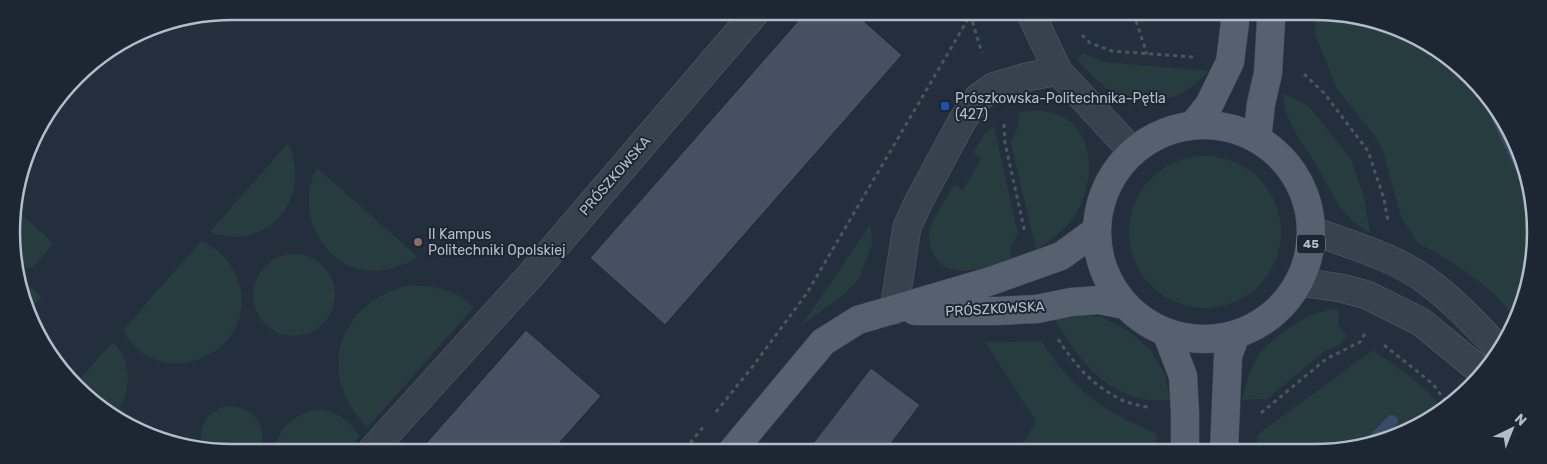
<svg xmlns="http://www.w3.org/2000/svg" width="1547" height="464" viewBox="0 0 1547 464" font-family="Rubik,sans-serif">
  <rect width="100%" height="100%" fill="#242f3e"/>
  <path fill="#263c3f" d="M1314 15 1358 16 1438 49 1499 110 1532 189 1531 275 1515 319 1497 297 1480 282 1455 264 1417 242 1401 217 1383 151 1374 135 1337 89 1316 36Z
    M1083 53 1103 62 1209 71C1199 81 1188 91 1175 96 1156 102 1128 101 1111 91 1097 82 1087 70 1077 59Z
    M1283 93 1305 104 1313 111 1351 159 1364 197 1370 233C1360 227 1351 221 1343 211 1333 197 1325 180 1316 165 1302 141 1284 122 1283 93Z
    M1038 110C1051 112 1067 116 1076 127 1096 151 1090 190 1076 214 1066 230 1051 240 1036 250L1011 143 1019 123 1017 113Z
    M994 126 1018 234 1010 248 1012 260C989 266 949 283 934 255 931 248 928 241 929 233 932 217 946 200 954 185L963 190 981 159 973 152 986 132Z
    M288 143C314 197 267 254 210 232Z
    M1129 232a76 76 0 1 1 152 0a76 76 0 1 1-152 0Z
    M317 168 418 257C404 265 392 270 375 271 324 272 293 211 317 168Z
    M13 206 53 243 34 267 17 269Z
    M870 225 873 242 859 279 842 296 801 326Z
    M201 241C217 248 230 260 236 275 268 349 160 400 123 330Z
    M253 295a41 41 0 1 1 82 0a41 41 0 1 1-82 0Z
    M411 285C435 286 456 290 474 307L368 427C313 376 339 299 411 285Z
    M32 288 42 297 28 310 19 289Z
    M1339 308 1338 325 1347 336 1340 345 1326 350 1267 399 1242 400C1246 384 1250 367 1260 353 1268 342 1296 322 1309 316 1319 312 1329 310 1339 308Z
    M1074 314 1102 317 1130 332 1150 350 1165 374 1170 400C1162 400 1151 401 1143 399 1098 389 1076 355 1054 318Z
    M1042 341C1060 372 1087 398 1119 416 1131 423 1145 428 1157 434L1156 450H1020L1036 421 985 342Z
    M113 342C134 362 132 396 113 417L109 415 76 383Z
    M1373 350C1398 368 1425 385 1443 410L1412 430 1344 451H1256L1258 434Z
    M227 406C250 405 270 425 260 449L203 448C196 430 207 410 227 406Z
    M315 410C336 410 348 419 360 436L349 449H275C278 427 295 415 315 410Z"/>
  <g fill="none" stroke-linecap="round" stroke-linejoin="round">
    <path stroke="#394c67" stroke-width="12" d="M1490 101 1529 184
      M1372 442 1392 421"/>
  </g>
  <path fill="#455162" stroke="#1f2835" d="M805 13 856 14 902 55 665 325 590 258Z
    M526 330 601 396 554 449H421Z
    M871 368 920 405 886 450H808Z"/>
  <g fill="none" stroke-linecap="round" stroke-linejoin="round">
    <g stroke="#565f6c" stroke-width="29">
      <path id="minor" d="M1031 14 1058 71 1133 152
        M1311 230C1350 245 1393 256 1427 281 1454 301 1477 326 1500 350
        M1300 282 1341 288 1367 295 1421 322 1482 372
        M894 310 907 227 918 203 962 121 978 98 993 87 1027 77 1058 71
        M373 449 529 277 755 13"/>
    </g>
    <g stroke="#414a57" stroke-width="29">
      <path id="major" d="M1097 232a107 107 0 1 1 214 0a107 107 0 1 1-214 0Z
        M1193 125 1209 105 1230 62 1235 22 1233 15
        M1257 139 1261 104 1268 73 1271 21 1270 15
        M915 311H997L1037 309 1071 302 1099 300 1125 305
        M1167 334 1183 376 1185 413V451
        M733 450 823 342 858 320 991 281 1061 256 1097 230
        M1224 451 1228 356 1236 334"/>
    </g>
    <path stroke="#44595c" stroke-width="3" stroke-dasharray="4 4" stroke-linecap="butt" d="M970 14 982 53
      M1136 21 1147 54
      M1082 35 1090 43 1112 51 1193 57
      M1304 74 1324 93 1368 151 1384 199 1388 221
      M1004 124 1005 143 1025 233
      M1058 339C1075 365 1092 385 1120 399 1129 404 1140 405 1150 408
      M1384 345 1433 384 1449 406
      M716 412 753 366 807 293 971 14
      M1261 413 1326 359 1360 342 1366 332
      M685 449 705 425"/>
    <use href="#minor" stroke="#38414e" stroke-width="28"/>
    <use href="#major" stroke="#56606e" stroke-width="28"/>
  </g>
  <rect fill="#1a4fb4" stroke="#1d2633" stroke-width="2" x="940" y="101" width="10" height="10" rx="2.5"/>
  <circle fill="#8d6e63" stroke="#1d2633" stroke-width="2" cx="418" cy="242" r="5"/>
  <g text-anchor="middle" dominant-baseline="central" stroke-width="4" stroke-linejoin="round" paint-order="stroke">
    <rect fill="#1d2633" stroke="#878f9c" stroke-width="1" x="1297" y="234.5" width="28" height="19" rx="4"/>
    <g font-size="12" font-weight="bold" fill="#b4bcc9">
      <text x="1311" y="244">45</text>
    </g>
    <g font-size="14" fill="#b4bcc9" stroke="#1d2633" text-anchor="start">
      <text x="955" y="98">Prószkowska-Politechnika-Pętla<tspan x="955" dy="16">(427)</tspan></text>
      <text x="428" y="234">II Kampus<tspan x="428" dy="16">Politechniki Opolskiej</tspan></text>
    </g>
    <g font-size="14" fill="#b4bcc9" stroke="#1d2633">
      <text transform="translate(615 176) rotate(-49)">PRÓSZKOWSKA</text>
      <text transform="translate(995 309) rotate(-3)">PRÓSZKOWSKA</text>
    </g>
  </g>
  <path d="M0 0H1547V464H0ZM232 20H1315A212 212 0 0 1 1527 232V232A212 212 0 0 1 1315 444H232A212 212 0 0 1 20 232V232A212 212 0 0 1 232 20Z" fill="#1d2633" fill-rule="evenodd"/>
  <path fill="none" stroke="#b4bcc9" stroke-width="2.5" d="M232 20H1315A212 212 0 0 1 1527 232V232A212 212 0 0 1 1315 444H232A212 212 0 0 1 20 232V232A212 212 0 0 1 232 20Z"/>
  <g transform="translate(1512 429) rotate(43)" stroke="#1d2633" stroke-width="4" paint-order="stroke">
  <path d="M0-4L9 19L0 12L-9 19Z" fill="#b4bcc9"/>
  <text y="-8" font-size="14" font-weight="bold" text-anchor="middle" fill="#b4bcc9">N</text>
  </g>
</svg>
